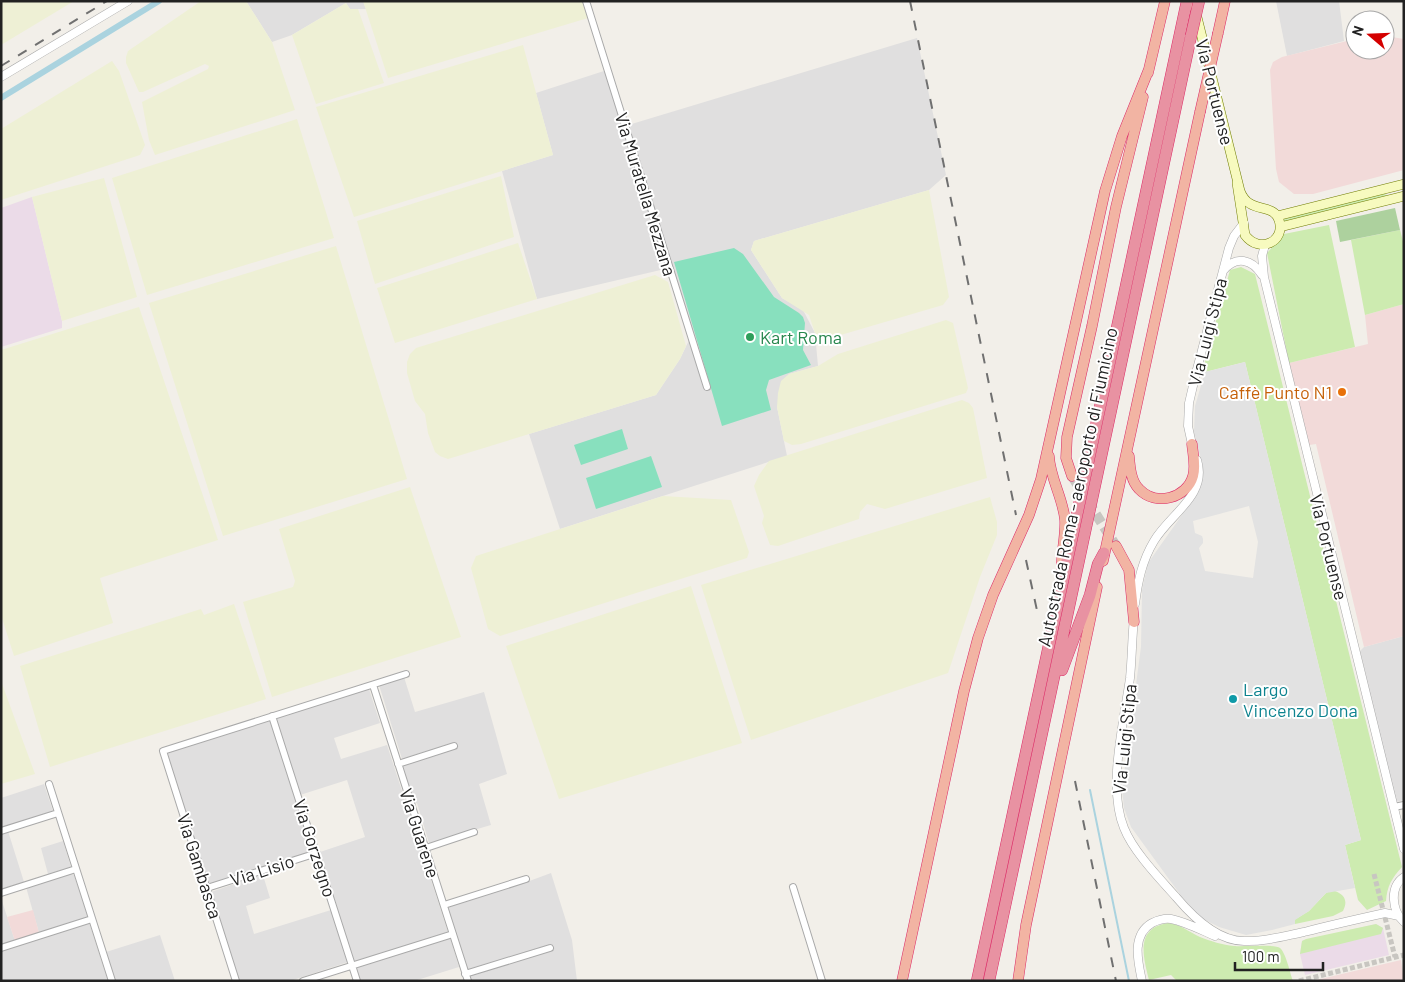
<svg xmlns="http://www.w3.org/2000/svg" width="1405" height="982" viewBox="0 0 1405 982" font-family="Barlow,sans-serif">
  <rect width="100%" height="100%" fill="#f2efe9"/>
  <path fill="#e0dfdf" d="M246 1H363L366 9H350L346 3 292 35 272 42Z
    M1276 1H1339L1344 41 1287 56Z
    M917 38 946 175 929 190 754 241 751 250 782 298 803 310 815 333 818 366 789 374 777 407 787 456 560 529 529 434 656 395 680 359 691 336 669 268 537 299 502 171 553 155 536 93 607 70 625 126Z
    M1404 636V800L1396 802 1360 651 1364 647Z
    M404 677 415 712 484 692 507 774 479 784 491 825 429 843 417 803 414 804 401 765 457 748 455 742 402 759 379 685Z
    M369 689 380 723 334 738 341 759 387 745 448 932 354 962 320 852 365 837 347 780 300 795 276 718Z
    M270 720 312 851 208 884 166 753Z
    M44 784 53 811 1 828V798Z
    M8 831 24 882 1 889V833Z
    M63 841 71 867 48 874 41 848Z
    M262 872 270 898 246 906 254 934 331 910 348 962 290 981H239L211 892 234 884V881Z
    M551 873 572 940 577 981H471L447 906 524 883Z
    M71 874 74 875 88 917 39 933 26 887Z
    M1 898 15 941 1 945Z
    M89 922 108 981H1V951Z
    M160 935 175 981H115L106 952Z
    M450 937 459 967 414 981H359L355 967Z"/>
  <path fill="#f2dad9" d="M1385 36 1404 39V170L1313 194H1294L1279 182 1276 169 1270 70 1273 62 1282 57 1355 39V50H1385Z
    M1404 304V636L1364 647 1316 444 1309 445 1289 363 1368 344 1365 315Z
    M33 910 39 933 15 941 7 917Z
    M1401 960 1404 981H1312Z"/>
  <path fill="#ebdbe8" d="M32 197 62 321V328L1 347V208Z
    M1376 924 1383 928 1389 955 1305 975 1300 954 1302 941Z"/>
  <path fill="#eef0d5" d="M1 1H74L1 45Z
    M201 1H246L272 42 295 110 155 155 149 140 142 102 208 69 209 66 205 64 143 92H139L126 63V57L128 51Z
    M363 1H582L588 18 388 78Z
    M346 3 350 9H358L384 83 316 104 292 35Z
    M523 45 553 155 354 217 316 107Z
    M112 61 119 71 145 145 140 155 1 200V129Z
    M297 119 334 238 147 295 112 178Z
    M501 176 514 237 375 284 357 221Z
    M104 178 137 297 62 321 32 197Z
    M929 190 949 297 943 305 827 339 815 333 809 315 782 298 751 250 754 241Z
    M518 243 537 299 395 343 377 288Z
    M336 246 407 479 223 536 149 303Z
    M655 275 668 282 686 346 680 359 656 395 448 459 440 456 435 452 428 433 425 414 415 401 407 373V362L410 354 416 348Z
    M139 307 218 540 100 578 113 623 14 656 1 615V350Z
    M946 320 953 323 968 388 966 393 801 444 792 445 784 441 777 407 778 393 781 381 789 374 818 366 838 354Z
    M962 400 969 403 973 408 987 478 885 509 867 504 860 512 859 519 778 546 770 545 762 523 764 516 754 486 759 475 769 461Z
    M410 487 461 637 272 697 243 602 293 587 295 581 279 529Z
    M663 496 731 500 749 552 747 558 500 636 488 629 471 568 476 556Z
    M990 497 997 522V535L980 577 948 673 751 740 701 585Z
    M691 586 742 743 559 799 506 646Z
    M234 604 266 699 50 767 20 666 201 609 204 615Z
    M1 681 35 774 1 784Z"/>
  <path fill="#cdebb0" d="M1384 193 1387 196 1281 223 1280 219Z
    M1329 225 1355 347 1289 363 1267 253 1284 234Z
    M1400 230 1404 245V304L1365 315 1351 240Z
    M1241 267 1255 274 1402 867C1392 878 1387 886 1386 901L1367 910 1358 900 1345 845 1361 840 1245 362 1205 372V361L1230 270Z
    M1330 891H1335C1345 895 1348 901 1343 911L1333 916 1295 924 1294 920 1309 911 1326 893Z
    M1168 923C1180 924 1189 932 1200 937 1210 941 1223 945 1234 946 1243 947 1276 944 1280 948 1286 953 1290 973 1293 981H1177L1171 975 1149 980C1143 956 1135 928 1168 923Z
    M1376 924 1383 928 1381 934 1300 954 1302 941 1306 939Z"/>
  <path fill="#add19e" d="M1395 208 1400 230 1340 242 1336 221Z"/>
  <path fill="#88e0be" d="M734 248 743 254 774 297 799 313 803 317 805 323 803 350 811 365 769 380 766 390 771 410 722 426 674 262Z
    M622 429 628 449 581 465 574 445Z
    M651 456 662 487 596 509 586 478Z"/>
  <path fill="#e2e2e2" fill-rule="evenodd" d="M1245 362 1361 840 1345 845 1355 888 1326 893 1309 911 1295 920V924L1272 930 1246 935 1219 927 1201 918 1182 897 1131 827 1124 808 1122 789 1141 647 1142 590 1148 563 1196 495 1202 482V463L1194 432 1195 406 1205 372ZM1249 506 1258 542 1253 578 1205 571 1199 548 1203 543V539L1202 536 1195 533 1193 521Z"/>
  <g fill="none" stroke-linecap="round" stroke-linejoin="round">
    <path stroke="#aad3df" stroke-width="2" d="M1090 790 1129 981"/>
    <path stroke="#aad3df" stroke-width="6" d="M1 98 159 1"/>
    <path stroke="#c8c6c1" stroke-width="5" stroke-dasharray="5 2.5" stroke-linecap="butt" d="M1374 874 1395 957
      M1299 981 1404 955"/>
    <path stroke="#c8c6c1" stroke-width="10" stroke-dasharray="10 5" stroke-linecap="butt" d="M1072 476 1116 546"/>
    <g stroke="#a9a9a9" stroke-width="8">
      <path id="minor" d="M586 1 707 387
        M373 685 468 981
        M272 716 357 981
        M398 764 454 746
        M49 784 112 981
        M1394 807 1404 805
        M1 831 58 813
        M426 848 474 832
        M793 887 822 981
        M207 888 317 853
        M1 893 76 869
        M444 905 526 879
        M1 948 92 919
        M465 974 550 948
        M236 981 163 751 406 674
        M303 981 453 934"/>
    </g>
    <g stroke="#a9a9a9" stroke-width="9">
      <path id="tertiary" d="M1 77 128 1
        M1265 245 1262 256 1264 277 1404 849
        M1223 271C1236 255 1252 259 1262 275
        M1193 449 1188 426 1189 403 1196 373 1229 248 1234 236 1244 223
        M1135 604C1138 581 1142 561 1154 541 1170 514 1208 495 1197 460
        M1134 618C1132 638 1132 658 1130 678 1124 722 1107 787 1124 828 1133 851 1159 878 1176 897 1192 916 1217 941 1244 941 1264 942 1284 936 1304 932 1331 925 1358 919 1385 913L1399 916
        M1404 877C1389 887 1392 911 1404 922
        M1142 981C1138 962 1131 935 1152 923 1158 920 1164 918 1171 919 1186 922 1201 930 1215 936"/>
    </g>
    <g stroke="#707d05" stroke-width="10">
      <path id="secondary" d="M1193 1 1240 191C1249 215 1273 202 1279 220 1286 242 1259 254 1245 235L1237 183
        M1277 216 1404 184
        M1280 227 1404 196"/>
    </g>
    <g stroke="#dc2a67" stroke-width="11">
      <path id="trunk" d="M1218 33 1225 1
        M1148 73 1165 1
        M1049 456C1050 478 1063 498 1065 520 1066 538 1060 556 1062 574
        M1129 456C1130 468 1131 481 1139 489 1156 507 1187 498 1193 476 1196 466 1193 455 1192 444
        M1072 476 1066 458 1067 437 1092 326 1116 207 1143 97
        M1116 546 1129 570 1134 622
        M1103 561 1200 112
        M902 981 964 691 978 638 993 595 1029 515 1041 479 1105 191 1122 136 1149 69
        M1018 981 1026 925 1097 587"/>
    </g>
    <g stroke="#dc2a67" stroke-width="12">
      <path id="motorway" d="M1062 670 1090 595 1098 564 1104 553
        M977 981 1187 1
        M989 981 1191 36"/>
    </g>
    <use href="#minor" stroke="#fff" stroke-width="6"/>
    <use href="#tertiary" stroke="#fff" stroke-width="8"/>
    <use href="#secondary" stroke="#f7fabf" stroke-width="9"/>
    <use href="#trunk" stroke="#f2b4a3" stroke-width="10"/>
    <use href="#motorway" stroke="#e892a2" stroke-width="11"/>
    <path stroke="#707070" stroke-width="2" stroke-dasharray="10 10" stroke-linecap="butt" d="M910 1 1016 515
      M1 66 107 1
      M1026 560 1038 615
      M1075 781 1116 981"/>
    <g stroke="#dc2a67" stroke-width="11" stroke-linecap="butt">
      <path id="trunk-bridge" d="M1200 112 1218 33"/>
    </g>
    <g stroke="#dc2a67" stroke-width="12" stroke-linecap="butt">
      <path id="motorway-bridge" d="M1191 36 1199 1"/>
    </g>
    <use href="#trunk-bridge" stroke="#f2b4a3" stroke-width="10"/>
    <use href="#motorway-bridge" stroke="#e892a2" stroke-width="11"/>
  </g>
  <circle fill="#2e9e5b" stroke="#fff" stroke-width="2" cx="750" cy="337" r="5"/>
  <circle fill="#e8710a" stroke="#fff" stroke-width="2" cx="1342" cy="392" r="5"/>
  <circle fill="#0f9aa8" stroke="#fff" stroke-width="2" cx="1233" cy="699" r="5"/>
  <g text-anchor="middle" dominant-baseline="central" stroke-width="4" stroke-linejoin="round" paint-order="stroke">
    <g font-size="18" fill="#222" stroke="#fff">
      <text transform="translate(1215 92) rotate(76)">Via Portuense</text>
      <text transform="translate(646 194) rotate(73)">Via Muratella Mezzana</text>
      <text transform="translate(1207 332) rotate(-76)">Via Luigi Stipa</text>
      <text transform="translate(1077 487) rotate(-78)">Autostrada Roma - aeroporto di Fiumicino</text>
      <text transform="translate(1329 547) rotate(76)">Via Portuense</text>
      <text transform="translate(1124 739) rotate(-84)">Via Luigi Stipa</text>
      <text transform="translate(420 833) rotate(72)">Via Guarene</text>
      <text transform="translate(315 848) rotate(72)">Via Gorzegno</text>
      <text transform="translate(200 866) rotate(72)">Via Gambasca</text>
      <text transform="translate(262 870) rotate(-18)">Via Lisio</text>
    </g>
    <g font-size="18" fill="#27864d" stroke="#fff" text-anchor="start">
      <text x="760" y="337">Kart Roma</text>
    </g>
    <g font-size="18" fill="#c56008" stroke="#fff" text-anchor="end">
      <text x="1332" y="392">Caffè Punto N1</text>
    </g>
    <g font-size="18" fill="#0d838f" stroke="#fff" text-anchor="start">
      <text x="1243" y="689">Largo<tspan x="1243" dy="21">Vincenzo Dona</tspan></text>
    </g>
  </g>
  <rect width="1405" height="982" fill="none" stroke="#222222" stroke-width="5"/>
  <g transform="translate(1370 35) rotate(289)"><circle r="24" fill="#ffffff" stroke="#a7a7a7"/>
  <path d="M0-4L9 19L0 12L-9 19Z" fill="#d40000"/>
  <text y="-8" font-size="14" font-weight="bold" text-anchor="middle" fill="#222222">N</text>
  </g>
  <path d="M1235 962v8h88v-8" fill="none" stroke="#222222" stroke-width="2.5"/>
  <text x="1242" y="962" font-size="15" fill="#222222" stroke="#ffffff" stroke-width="4" paint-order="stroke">100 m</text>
</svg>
